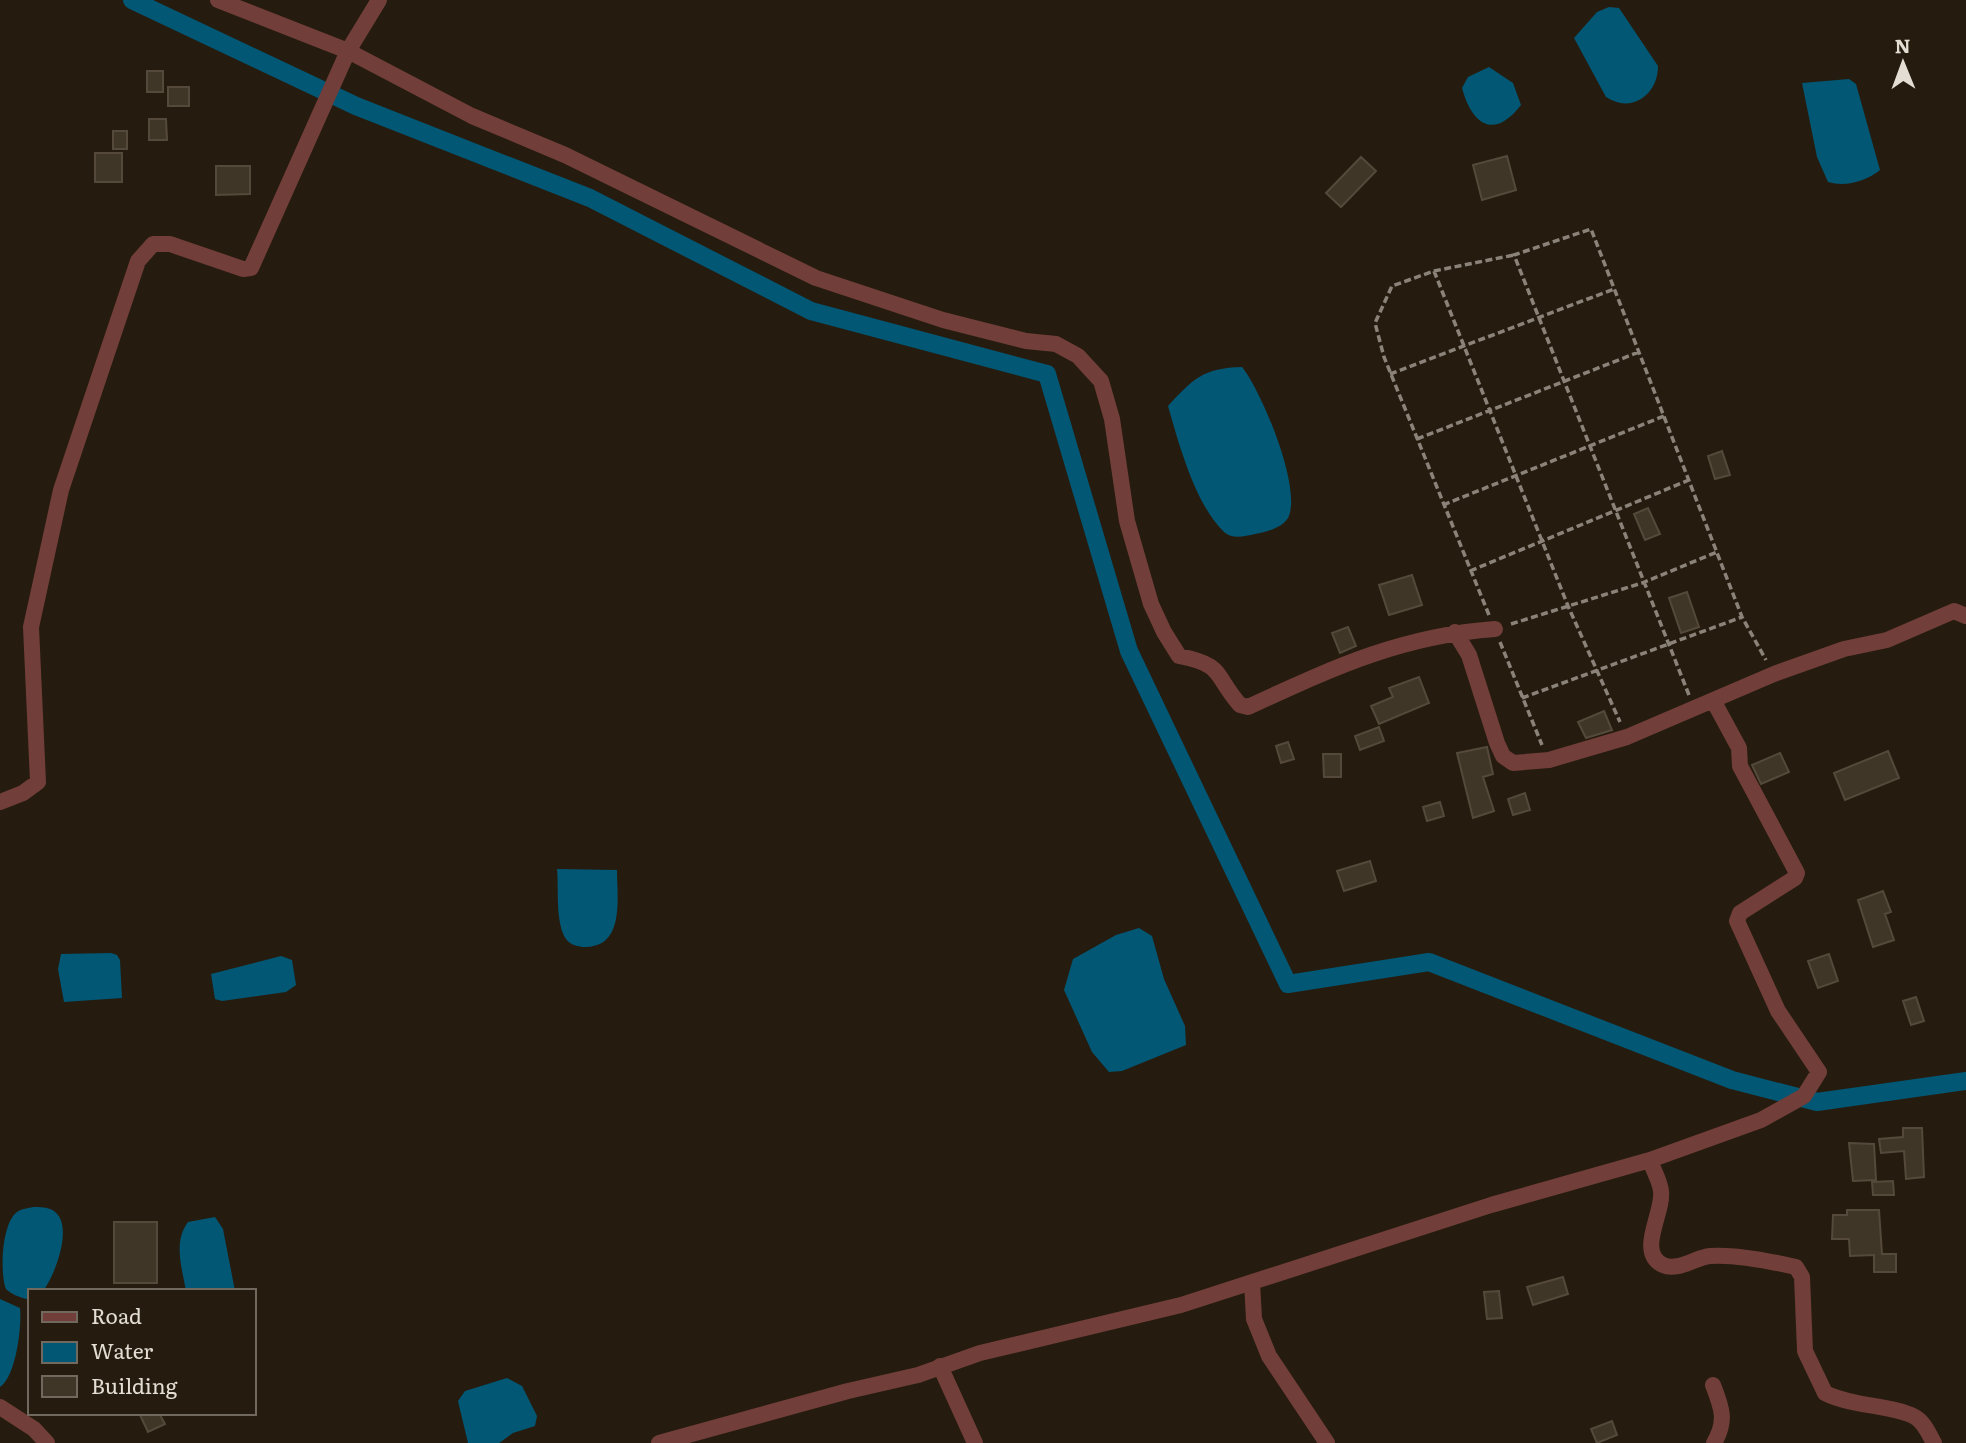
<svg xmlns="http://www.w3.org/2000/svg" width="1966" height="1443" viewBox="0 0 1966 1443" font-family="Literata,serif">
  <rect width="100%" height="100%" fill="#251c0f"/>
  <path fill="#025774" d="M1609 7 1619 8 1658 66C1658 95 1631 114 1606 97L1574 38 1597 12Z
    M1489 67 1513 83 1521 105C1494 140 1472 125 1462 88L1468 77Z
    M1849 79 1856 84 1880 170C1865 182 1845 187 1828 182L1817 157 1802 83Z
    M1242 367C1261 390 1303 489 1288 518 1282 528 1266 532 1255 534 1245 536 1233 540 1224 532 1195 504 1179 444 1168 406 1193 379 1203 368 1242 367Z
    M557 869 617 870C617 898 625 947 585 947 579 947 570 945 566 939 555 922 559 889 557 869Z
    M1139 928 1152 936 1164 979 1185 1026 1186 1045 1122 1071 1109 1072 1092 1052 1064 990 1073 959 1116 935Z
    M111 953 117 955 120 960 122 998 64 1002 58 969 61 954Z
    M281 956 292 960 296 985 286 992 222 1001 215 999 211 974Z
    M33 1207C38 1207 45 1207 50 1209 77 1219 55 1276 43 1291H30V1298L26 1299C19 1297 11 1294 6 1289 0 1275 1 1224 17 1212 21 1209 29 1208 33 1207Z
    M215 1217 223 1229 235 1291H186C182 1268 173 1242 188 1222Z
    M0 1299 20 1308C22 1326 16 1377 0 1387Z
    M507 1378 522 1386 537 1416 535 1426 513 1433 499 1443H468L458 1401 465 1391Z"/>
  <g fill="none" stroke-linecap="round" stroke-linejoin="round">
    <path stroke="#025774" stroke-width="18" d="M132 0 356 106 590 198 811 311 1047 374 1129 651 1288 984 1429 962 1732 1080 1817 1102 1966 1081"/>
  </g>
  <path fill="#403628" stroke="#54493a" stroke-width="2" d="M147 71H163V92H147Z
    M168 87H189V106H168Z
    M149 119H166L167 140H149Z
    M113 131H127V149H113Z
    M95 153H122V182H95Z
    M1507 156 1516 190 1482 200 1473 165Z
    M1361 157 1376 171 1341 207 1326 193Z
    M216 166H250V194L216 195Z
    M1722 451 1730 475 1715 479 1708 456Z
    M1648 508 1660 534 1645 540 1634 514Z
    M1412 575 1422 605 1389 615 1379 585Z
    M1687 592 1699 627 1681 633 1669 598Z
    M1348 627 1356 646 1340 653 1332 633Z
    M1419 677 1429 703 1379 724 1371 706 1393 697 1389 688Z
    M1604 711 1612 730 1586 738 1578 722Z
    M1379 727 1384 741 1360 750 1355 736Z
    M1288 742 1294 759 1281 763 1276 746Z
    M1487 747 1493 774 1483 777 1494 811 1473 818 1457 753Z
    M1888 751 1899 778 1845 800 1834 773Z
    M1780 753 1789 772 1761 784 1752 765Z
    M1323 754H1341V777H1324Z
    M1525 793 1530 810 1513 815 1508 799Z
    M1440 802 1444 816 1427 821 1423 807Z
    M1370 861 1376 881 1344 891 1337 871Z
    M1883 891 1891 912 1885 914 1894 940 1873 947 1858 900Z
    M1829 954 1838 981 1818 988 1808 961Z
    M1916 997 1924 1021 1911 1025 1903 1001Z
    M1903 1128H1922L1924 1177 1906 1179 1904 1151 1881 1153 1879 1139 1903 1137Z
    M1849 1143 1874 1144 1876 1180 1853 1181Z
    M1893 1181 1894 1195H1873L1872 1182Z
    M1847 1210H1879L1882 1254H1896V1272H1874V1255L1850 1256 1849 1239H1832L1833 1215H1847Z
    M114 1222H157V1283H114Z
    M1563 1277 1568 1294 1533 1305 1527 1287Z
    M1499 1291 1502 1318 1487 1319 1484 1292Z
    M139 1413H159L165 1424 148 1432Z
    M1612 1421 1617 1435 1597 1443 1591 1429Z"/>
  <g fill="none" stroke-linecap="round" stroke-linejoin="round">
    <path stroke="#8b8379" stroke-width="3.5" stroke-dasharray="7 3.5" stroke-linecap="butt" d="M1434 271 1568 606 1620 722
      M1390 374 1614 289
      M1417 439 1639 352
      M1443 505 1664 416
      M1470 571 1689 480
      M1489 615 1384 357 1375 323 1392 286 1434 271 1514 255
      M1511 624 1642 583 1717 552
      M1500 642 1542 745
      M1689 695 1514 255 1591 229 1742 617 1766 660
      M1522 698 1742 617"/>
    <path stroke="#723e3a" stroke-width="16" d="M218 0 348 51 472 116 565 155 816 278 943 320 1026 341 1056 344 1078 356 1101 381 1112 419 1127 521 1151 604 1164 632 1179 656C1225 665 1213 674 1240 705L1248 707C1333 668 1400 636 1495 629
      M1455 632 1469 655 1497 743 1503 756 1513 763 1549 760 1627 737 1774 674 1844 649 1887 640 1954 611 1966 616
      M0 802 23 793 38 782 31 627 61 490 138 261 153 244H170L243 269 251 268 348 51 379 0
      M1650 1160C1653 1170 1660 1181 1661 1191 1664 1213 1636 1252 1663 1265 1678 1272 1696 1257 1710 1256 1733 1254 1774 1262 1796 1267L1802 1277 1805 1351 1825 1393C1853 1407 1893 1405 1915 1417 1924 1422 1929 1434 1934 1443
      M1252 1282 1254 1319 1269 1356 1327 1443
      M940 1366 975 1443
      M1713 1385C1722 1408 1727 1421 1714 1443
      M0 1407 34 1429 47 1443
      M659 1443 848 1391 918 1375 980 1353 1181 1305 1491 1205 1650 1160 1761 1120 1804 1096 1819 1072 1778 1011 1737 921 1740 913 1795 878 1797 873 1740 766 1739 748 1714 702"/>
  </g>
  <rect x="28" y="1289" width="228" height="126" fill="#251c0f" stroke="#71695e" stroke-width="2"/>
  <rect x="42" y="1312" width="35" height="10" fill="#723e3a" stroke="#71695e" stroke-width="2"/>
  <text x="91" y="1324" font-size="21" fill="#e3ddd4">Road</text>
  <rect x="42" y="1342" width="35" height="21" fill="#025774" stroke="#71695e" stroke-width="2"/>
  <text x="91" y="1359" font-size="21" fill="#e3ddd4">Water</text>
  <rect x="42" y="1376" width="35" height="21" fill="#403628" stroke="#71695e" stroke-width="2"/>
  <text x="91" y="1394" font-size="21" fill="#e3ddd4">Building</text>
  <g transform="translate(1903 63) rotate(359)" stroke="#251c0f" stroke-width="5" paint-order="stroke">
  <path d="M0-5L12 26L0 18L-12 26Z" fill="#e3ddd4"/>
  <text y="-10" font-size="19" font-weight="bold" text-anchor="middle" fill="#e3ddd4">N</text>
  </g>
</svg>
